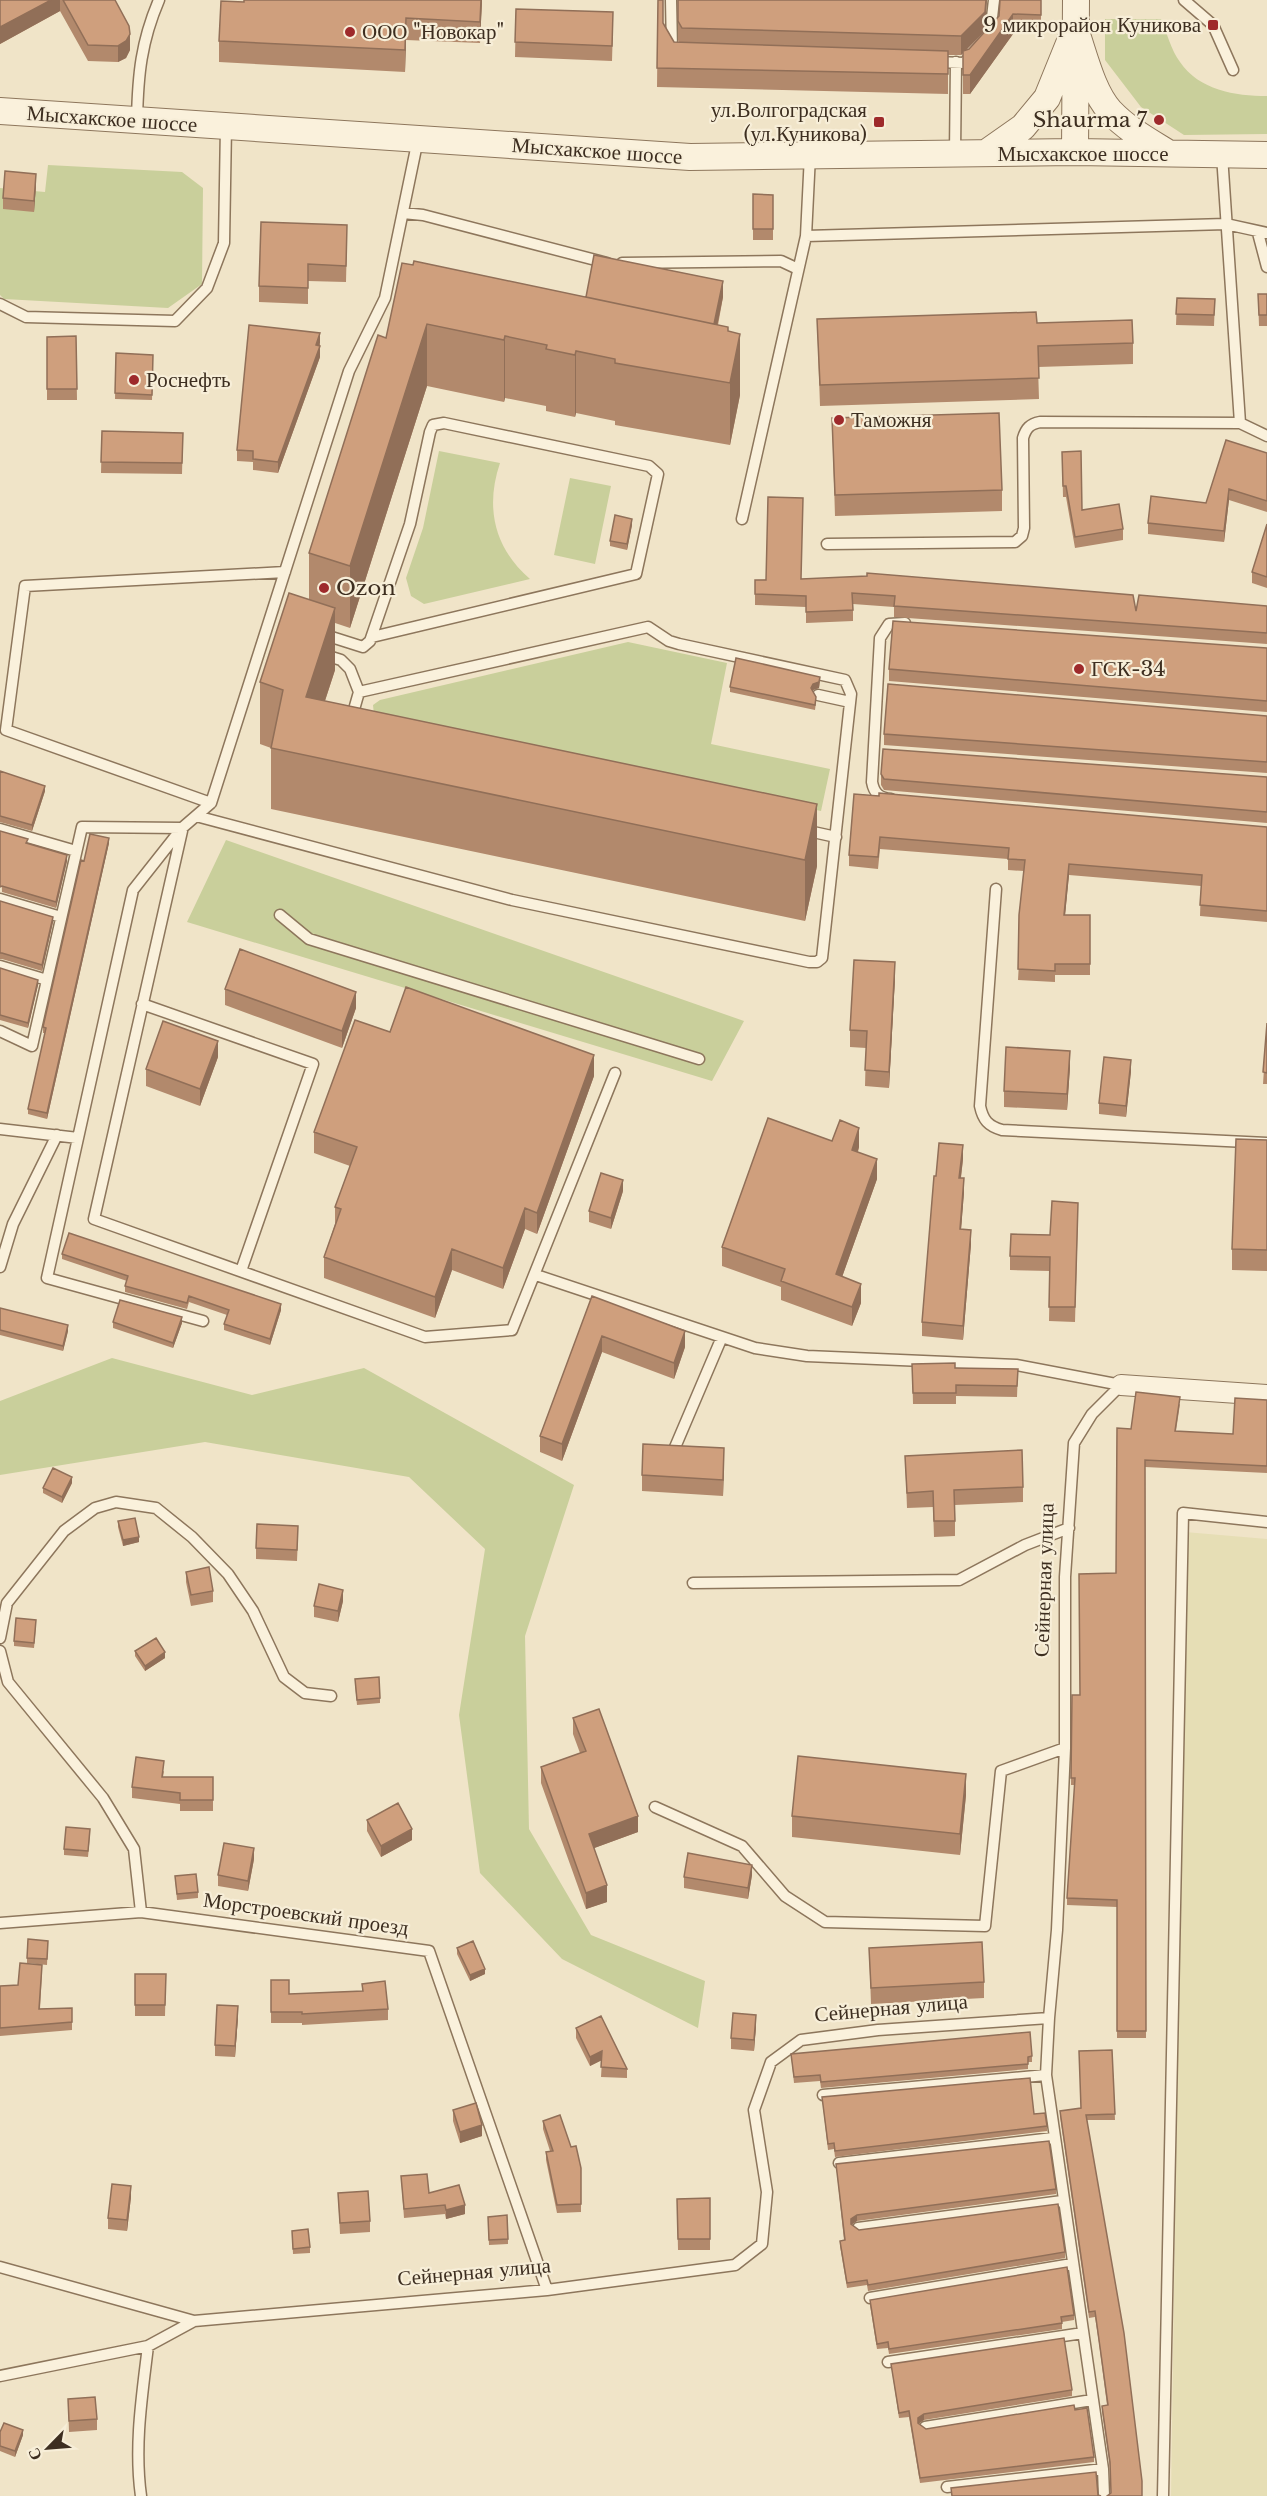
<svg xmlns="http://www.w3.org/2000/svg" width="1267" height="2496" viewBox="0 0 1267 2496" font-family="'Libre Baskerville',serif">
  <rect width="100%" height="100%" fill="#f0e4c8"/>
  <path fill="#e6deb5" d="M1185 1532 1267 1539V2496H1171Z"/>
  <path fill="#c9cf9b" d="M1105 19H1161C1167 33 1171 50 1180 62 1199 90 1235 96 1267 96V134L1184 135 1141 107 1105 60Z
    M48 165 182 172 203 188 202 284 168 308 4 299 0 295V188L45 192Z
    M439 451 500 463C485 507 494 548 530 579L424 604 411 596 406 578 423 528Z
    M570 478 611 486 595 564 554 555Z
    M628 642 727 663 711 744 830 769 821 811 382 719 374 715 373 705 380 700Z
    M226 840 744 1021 712 1081 187 922Z
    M112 1358 252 1395 364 1368 574 1485 525 1636 529 1829 591 1935 705 1981 698 2028 562 1959 480 1873 459 1715 485 1549 409 1477 205 1442 0 1475V1401Z"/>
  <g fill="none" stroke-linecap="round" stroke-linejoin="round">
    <g stroke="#8d765c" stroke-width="13">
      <path id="service" d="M671 0 672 49
        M1184 0 1213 25 1233 70
        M990 35 994 0
        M936 62 964 63 974 53
        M137 119C138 75 141 42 159 0
        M955 153 956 62
        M1222 155 1240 423
        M403 213 423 215 607 263
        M1258 233 1267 267
        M806 236 1226 224 1267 233
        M622 263 781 261 798 269
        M0 304 26 317 175 321 207 288 224 243 226 126
        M742 519 806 236 810 155
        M827 544 1015 542 1022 536 1024 528 1023 438C1026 428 1030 424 1040 422L1240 423 1267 436
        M322 634 363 647 370 641 410 524 430 432 433 425 444 423 649 466 658 474 636 574 372 637
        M322 654 341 660 350 669 359 692 351 720
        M818 695 850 702
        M891 799C879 798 874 793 872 782L880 638 889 624 905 623
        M211 803 6 730 25 586 285 572
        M196 816 512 900 809 962H817L822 958 851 694 845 680 679 644 669 641 648 627 359 692
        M0 829 76 851
        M804 830 836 837
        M182 831 94 1219 425 1337 512 1330 615 1073
        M996 889 980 1106C983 1120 988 1126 1002 1130L1267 1143
        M0 899 61 917
        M280 915 309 939 699 1059
        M0 966 47 980
        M142 1004 313 1064 241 1271
        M0 1031 32 1046 82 827 182 828
        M0 1129 78 1138
        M0 1267 13 1224 57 1135
        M536 1275 755 1348 807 1356 1016 1365 1121 1385
        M203 1321 47 1278 133 890 182 828 211 803 349 371 385 298 418 139
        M673 1452 722 1337
        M693 1583 959 1580 1025 1545 1069 1528
        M0 1638 7 1603 64 1531 95 1508 116 1502 156 1508 192 1537 228 1574 253 1611 284 1677 305 1693 331 1696
        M0 1651 8 1682 103 1798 134 1849 141 1912
        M655 1807 742 1846 785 1896 825 1922 985 1926 1001 1771 1065 1748
        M0 1923 141 1912 429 1951 547 2290
        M1049 2018 1046 2075 1103 2469 1104 2496
        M823 2095 1046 2075
        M839 2163 1053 2138
        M858 2228 1062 2201
        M0 2267 194 2321
        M870 2298 1072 2264
        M888 2362 1083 2333
        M0 2376 148 2346
        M925 2427 1092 2400
        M947 2487 1103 2469
        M141 2496C134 2446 142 2396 148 2346L194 2321 547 2290 735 2265 762 2244 767 2192 754 2110 771 2062 801 2040 878 2030 1049 2018 1057 1930 1065 1748V1577L1074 1443 1092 1414 1121 1385
        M1163 2496 1183 1513 1267 1522"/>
    </g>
    <g stroke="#8d765c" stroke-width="22">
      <path id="minor" d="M1121 1385 1267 1395"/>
    </g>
    <g stroke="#8d765c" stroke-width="28">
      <path id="tertiary" d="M1075 29C1084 54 1092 91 1110 111 1127 129 1147 140 1168 153
        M0 111 690 157 1075 152 1267 155
        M1075 152 1076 0
        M986 153 1023 127 1047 98 1075 29"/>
    </g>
    <use href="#service" stroke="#faf1dc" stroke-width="10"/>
    <use href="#minor" stroke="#faf1dc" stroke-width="20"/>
    <use href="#tertiary" stroke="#faf1dc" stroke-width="26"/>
  </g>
  <path fill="#b2896c" d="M0 0H115L130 50 126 58 118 62 88 61 60 11 0 44Z
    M482 0 480 43 406 40 405 72 219 62V41L244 2Z
    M658 0H663V23L674 42 679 43 678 40V0L985 31 966 50 969 49 999 16 1041 0V34H1013L970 94H963V53L961 55H948V94L657 87Z
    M516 9 613 27 612 61 515 57Z
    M36 185 34 212 3 209V198Z
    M753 194 773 195V240H753Z
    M347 241 346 282 308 281V304L259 302V286Z
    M402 263 586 297H723L718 325 728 331 740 395 730 445 615 425V421L576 413 575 417 546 411V406L505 398 504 402 427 386 350 628 335 623V670L325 701 817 804V866L805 921 271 809V748L260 744V682L309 600V553L386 338Z
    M1258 294H1267V326H1259Z
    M1177 298 1215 299 1214 326 1176 325Z
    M817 319 1037 323 1133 343V364L1038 367 1039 399 820 406Z
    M76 336 77 400H47V337Z
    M320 343V357L278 473 253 470V462L237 461V450Z
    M116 353 153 355 152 400 115 399Z
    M832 418 1002 490V511L835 516Z
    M102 431 183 433 182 474 101 473Z
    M1062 452 1082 510 1123 529V540L1075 548 1066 497H1063Z
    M1267 453V512L1229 500 1224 542 1148 534V523L1206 503Z
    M1267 524V588L1252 583V572Z
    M632 525 627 550 610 546V541Z
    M801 579 1136 611 1267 606V644L894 617V607L853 604V621L806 623V607L755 605V580Z
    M1267 648V712L889 681V669Z
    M820 682 819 688 813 690 812 691 816 702 815 710 730 692V687Z
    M1266 716H1267V773L884 745V734Z
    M0 771 45 791 32 831 0 822Z
    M881 774 1267 777V823L884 790 881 785Z
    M854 794 1267 827V922L1200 916 1201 886 1069 875 1065 915H1090V975H1055V982L1018 980 1024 871 1008 870V859L880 849 878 869 849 866V855Z
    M0 831 67 861 56 908 2 892Z
    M109 843 47 1119 28 1114V1109L45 1033H43V1027L84 861Z
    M0 901 53 922 42 971 2 959H0Z
    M0 968 38 985 28 1028 0 1020Z
    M895 978 889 1088 865 1086 866 1048 850 1047V1030Z
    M225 989 356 1008 342 1048 225 1005Z
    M1267 1023V1084H1263Z
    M390 1032 594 1076 537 1234 525 1229 503 1289 452 1270 435 1318 324 1278V1257L335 1224V1207L350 1166 314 1153V1132Z
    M218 1057 200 1106 146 1086V1069Z
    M1070 1067 1067 1110 1004 1107V1091Z
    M1131 1071 1126 1117 1099 1114V1103Z
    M1267 1140V1271L1232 1270V1249Z
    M832 1141 859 1147 858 1152 877 1179 842 1277 861 1303 852 1326 781 1300V1287L722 1266V1247Z
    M963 1159 961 1178 964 1192 961 1229 971 1244 963 1340 922 1336V1322L936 1176Z
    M623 1191 611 1229 589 1222V1211Z
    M1078 1217 1075 1322 1049 1321 1050 1271 1010 1270V1256L1050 1235Z
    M62 1254 281 1310 270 1345 224 1330V1324L227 1315 189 1302 187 1309 125 1292V1286L127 1281 62 1259Z
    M592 1296 685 1347 674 1379 602 1352 562 1461 540 1452V1436Z
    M0 1308 68 1331 63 1351 0 1335Z
    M113 1322 182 1323 173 1348 113 1328Z
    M912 1364 955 1368 1018 1369 1017 1397 956 1396V1404H913Z
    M1267 1400V1473L1145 1467 1146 2038H1117V1907L1067 1905V1898L1075 1785H1071L1072 1695H1080L1116 1573 1131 1429 1180 1404 1176 1431 1233 1434Z
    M905 1456 1023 1487V1502L955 1505V1536L934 1537 933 1507 907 1508Z
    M724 1464 723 1496 642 1491V1475Z
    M72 1483 62 1503 43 1493V1488Z
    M118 1521 139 1542 123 1546 118 1527Z
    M298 1537 297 1561 256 1559V1548Z
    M186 1572 213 1591V1602L191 1606 186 1582Z
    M343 1601 338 1622 314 1617V1606Z
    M36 1626 34 1648 14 1646V1641Z
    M135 1651 165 1658 145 1671 135 1656Z
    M355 1684 380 1698V1703L357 1705Z
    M573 1718 638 1832 594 1848 607 1902 586 1909 541 1783V1767L580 1753 573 1734Z
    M164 1771 163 1777H213V1811H180V1804L132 1798V1787Z
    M966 1795 960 1855 792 1837V1816Z
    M367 1820 412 1840 381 1857 367 1831Z
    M90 1835 88 1857 64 1855V1849Z
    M254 1859 248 1891 218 1886V1875Z
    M752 1875 748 1899 684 1888V1877Z
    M175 1876 198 1892V1898L177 1900Z
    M48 1941 47 1965 27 1963V1958Z
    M457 1948 485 1974 470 1981 457 1954Z
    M869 1948 984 1982V1998L871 2004Z
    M42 1973 40 2009 72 2008V2030L0 2036V1986L18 1985Z
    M135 1974H166L165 2016H135Z
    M271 1980 289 1994 362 1991V1984L388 2009V2020L302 2025V2023H271Z
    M238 2017 235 2057 215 2056V2045Z
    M756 2026 754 2051 731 2049V2038Z
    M576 2028 627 2069V2078L601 2077 602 2060 590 2066 576 2038Z
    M1112 2050 1115 2120H1087L1142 2481 1111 2493 1110 2468 1102 2411V2406L1107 2405 1099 2343 1095 2317 1089 2318 1060 2116V2111L1081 2108Z
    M791 2054 1032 2056V2062H1028V2069L821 2088 820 2081 794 2083Z
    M822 2097 1034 2114 1047 2126V2131L835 2157 834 2149 828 2150Z
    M453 2110 482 2136 460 2143 453 2121Z
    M543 2121 571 2147 581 2168V2212L557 2213 546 2160V2152L550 2151 543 2129Z
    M836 2164 1056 2189V2194L857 2221 851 2225 859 2230 1065 2252V2258L868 2291 867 2285 847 2288 840 2246V2241L844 2240Z
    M401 2176 429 2193 465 2214 446 2219 445 2214 404 2218Z
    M338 2193 370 2221V2232L340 2234Z
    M131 2197 127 2231 108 2229V2218Z
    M710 2198V2250H678L677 2199Z
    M488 2217 508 2239V2244L489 2245Z
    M292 2231 310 2247V2253L293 2254Z
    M870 2300 1074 2315V2320L1062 2322V2329L889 2354 888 2348 877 2349 870 2305Z
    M891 2364 1072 2390V2396L924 2420 918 2424 926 2429 1075 2410 1094 2457V2462L920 2483 909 2417 899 2418Z
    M68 2399 97 2419V2430L69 2432Z
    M0 2432 23 2435 15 2457 0 2451Z"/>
  <path fill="#916f58" d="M51 0H60V11L0 44V27Z
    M481 0H482L480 43V22Z
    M986 0H987L985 31 961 55V36Z
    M1013 14V34L970 94V75Z
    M406 18V40L405 72V50Z
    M130 34V50L126 58 118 62V46Z
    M36 174V185L34 212V201Z
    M723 281V297L714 341V325Z
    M427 324V386L350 628V566Z
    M320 333V343L316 356V345Z
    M740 334V395L730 445V383Z
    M505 336V398L504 402V340Z
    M320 346V357L278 473V462Z
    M576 351V413L575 417V355Z
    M1229 489V500L1224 542V531Z
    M632 519V525L627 550V544Z
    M335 608V670L307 755 306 697Z
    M820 677 819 688 813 690 811 694V688L813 684Z
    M45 786V791L32 831V825Z
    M817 804V866L805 921V860Z
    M109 838V843L47 1119V1113Z
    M67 855V861L56 908V902Z
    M1069 864V875L1064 926V915Z
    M53 917V922L42 971V965Z
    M895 962V978L889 1088V1072Z
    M38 980V985L28 1028V1023Z
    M356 992V1008L342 1048V1031Z
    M218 1041V1057L200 1106V1089Z
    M1070 1051V1067L1067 1110V1094Z
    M594 1055V1076L537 1234V1213Z
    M1131 1060V1071L1126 1117V1106Z
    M859 1128V1147L852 1169V1150Z
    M963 1145V1159L959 1192V1178Z
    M877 1159V1179L836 1294V1274Z
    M964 1178V1192L960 1243V1229Z
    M623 1180V1191L611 1229V1218Z
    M525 1208V1229L503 1289V1268Z
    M971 1230V1244L963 1340V1326Z
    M452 1249V1270L435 1318V1297Z
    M861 1284V1303L852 1326V1307Z
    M281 1304V1310L270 1345V1339Z
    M182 1317V1323L173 1348V1343Z
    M68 1325V1331L63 1351V1346Z
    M685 1331V1347L674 1379V1363Z
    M602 1336V1352L562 1461V1444Z
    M724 1448V1464L723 1496V1480Z
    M72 1477V1483L62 1503V1497Z
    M139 1537V1542L123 1546V1540Z
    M343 1590V1601L338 1622V1611Z
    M165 1652V1658L145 1671V1666Z
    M966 1774V1795L960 1855V1834Z
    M638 1816V1832L589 1850V1834Z
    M412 1829V1840L381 1857V1846Z
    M254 1848V1859L248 1891V1881Z
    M752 1865V1875L748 1899V1888Z
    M607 1885V1902L586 1909V1893Z
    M485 1969V1974L470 1981V1975Z
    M238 2006V2017L235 2057V2046Z
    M756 2015V2026L754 2051V2040Z
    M602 2051V2060L590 2066V2057Z
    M482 2125V2136L460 2143V2132Z
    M131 2186V2197L127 2231V2220Z
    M465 2205V2214L446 2219V2210Z
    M857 2215V2221L851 2225V2230V2219Z
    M924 2414V2420L918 2424V2429V2418Z
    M23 2430V2435L15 2457V2451Z"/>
  <path fill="#cf9f7d" stroke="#916f58" stroke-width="1.5" d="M0 0H51L0 27Z
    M63 0H115L129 26 130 34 126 41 118 46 88 45Z
    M244 0H481L480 22 406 18 405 50 219 41 221 1 244 2Z
    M658 0H663V23L674 42 948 51V74L657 68Z
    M678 0H986L985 12 961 36 682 28 678 21Z
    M1000 0H1041V15L1013 14 970 75H963V51L969 49 999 16Z
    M516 9 613 12 612 46 515 42Z
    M5 171 36 174 34 201 3 198Z
    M753 194 773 195V229H753Z
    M261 222 347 225 346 266 308 264V288L259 286Z
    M594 255 723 281 714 324 586 297Z
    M414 261 728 327V331L740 334 730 383 615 363V359L576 351 575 355 546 349 547 345 505 336 504 340 427 324 350 566 309 553 378 335 386 338 402 263 413 265Z
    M1258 294H1267V315H1259Z
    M1177 298 1215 299 1214 315 1176 314Z
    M1036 312 1037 323 1132 320 1133 343 1038 346 1039 378 820 385 817 319Z
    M249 325 320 333 316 345 320 346 278 462 253 459V451L237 450Z
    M76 336 77 389H47V337Z
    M116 353 153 355 152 395 115 393Z
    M999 413 1002 490 835 495 832 418Z
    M102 431 183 433 182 463 101 462Z
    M1226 440 1267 453V501L1229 489 1224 531 1148 523 1151 496 1206 503Z
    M1081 451 1082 510 1119 504 1123 529 1075 537 1066 486H1063L1062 452Z
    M768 497 803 498 801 579 867 576V573L1133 595 1136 611 1139 595 1267 606V633L894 606 895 596 852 593 853 610 806 612V596L755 594V580H766Z
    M615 515 632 519 627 544 610 541Z
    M1267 524V577L1252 572Z
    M289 593 335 608 306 697 817 804 805 860 271 748 283 690 260 682Z
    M893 621 1267 648V701L889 669Z
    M736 658 820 677 819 682 813 684 811 688 816 697 815 705 730 687Z
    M888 684 1267 716V762L884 734Z
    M883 749 1267 777V812L884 779 881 774Z
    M0 771 45 786 32 825 0 816Z
    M879 793 1267 827V911L1200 905 1202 875 1069 864 1064 915H1090V964H1055V971L1018 969 1019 915 1025 860 1008 859 1009 848 880 837 878 857 849 855 854 794 879 796Z
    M0 831 28 839 26 843 67 855 56 902 2 886 0 887Z
    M90 834 109 838 47 1113 28 1109 46 1028 43 1027 81 860 84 861Z
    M0 901 53 917 42 965 2 953H0Z
    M240 949 356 992 342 1031 225 989Z
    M854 960 895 962 889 1072 865 1070 867 1031 850 1030Z
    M0 968 38 980 28 1023 0 1015Z
    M406 987 594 1055 537 1213 525 1208 503 1268 452 1249 435 1297 324 1257 341 1209 335 1207 357 1147 314 1132 355 1020 390 1032Z
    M163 1021 218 1041 200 1089 146 1069Z
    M1267 1023V1073L1263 1072Z
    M1006 1047 1070 1051 1067 1094 1004 1091Z
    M1104 1057 1131 1060 1126 1106 1099 1103Z
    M768 1118 832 1141 840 1120 859 1128 852 1150 877 1159 836 1274 861 1284 852 1307 781 1281 785 1269 722 1247Z
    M1236 1139 1267 1140V1250L1232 1249Z
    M939 1143 963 1145 959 1178H964L960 1229 971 1230 963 1326 922 1322 934 1176H936Z
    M601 1173 623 1180 611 1218 589 1211Z
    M1052 1201 1078 1203 1075 1307H1049L1050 1257 1010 1256 1011 1234 1050 1235Z
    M69 1233 281 1304 270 1339 224 1324 229 1310 189 1296 187 1303 125 1286 128 1276 62 1254Z
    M592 1296 685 1331 674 1363 602 1336 562 1444 540 1436Z
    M120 1300 182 1317 173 1343 113 1322Z
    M0 1308 68 1325 63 1346 0 1330Z
    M955 1363V1368L1018 1369 1017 1386 956 1385V1393H913L912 1364Z
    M1136 1392 1180 1397 1175 1431 1233 1434 1235 1398 1267 1400V1466L1145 1460 1146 2031H1117V1900L1067 1898 1075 1778H1071L1072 1695H1080L1079 1574 1116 1573 1117 1428 1131 1429Z
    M643 1444 724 1448 723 1480 642 1475Z
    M1022 1450 1023 1487 954 1490 955 1521H934L933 1491 907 1493 905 1456Z
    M53 1468 72 1477 62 1497 43 1488Z
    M135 1518 139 1537 123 1540 118 1521Z
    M257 1524 298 1526 297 1550 256 1548Z
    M209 1567 213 1591 191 1595 186 1572Z
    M319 1584 343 1590 338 1611 314 1606Z
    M16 1618 36 1620 34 1643 14 1641Z
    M156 1638 165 1652 145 1666 135 1651Z
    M379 1677 380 1698 357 1700 355 1679Z
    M599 1709 638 1816 589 1834 607 1885 586 1893 541 1767 586 1751 573 1718Z
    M798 1756 966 1774 960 1834 792 1816Z
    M136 1757 164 1761 162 1777H213V1800H180V1793L132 1787Z
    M398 1803 412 1829 381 1846 367 1820Z
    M66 1827 90 1829 88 1851 64 1849Z
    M224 1843 254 1848 248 1881 218 1875Z
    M688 1853 752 1865 748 1888 684 1877Z
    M196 1874 198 1892 177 1894 175 1876Z
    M28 1939 48 1941 47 1959 27 1958Z
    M473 1941 485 1969 470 1975 457 1948Z
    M982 1942 984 1982 871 1988 869 1948Z
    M20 1963 42 1965 39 2009 72 2008V2022L0 2028V1986L18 1985Z
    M135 1974H166L165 2005H135Z
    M271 1980H289V1994L363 1991 362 1984 385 1981 388 2009 302 2014V2012H271Z
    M217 2005 238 2006 235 2046 215 2045Z
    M733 2013 756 2015 754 2040 731 2038Z
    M601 2016 627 2069 601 2067 602 2051 590 2057 576 2028Z
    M1030 2032 1032 2056 1028 2057V2064L821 2082 820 2075 794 2077 791 2054Z
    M1112 2050 1115 2114 1086 2115 1124 2333 1142 2481V2496H1107L1111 2493 1110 2462 1102 2406 1108 2405 1095 2311 1089 2312 1060 2111 1081 2108 1079 2051Z
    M1030 2078 1034 2114 1045 2113 1047 2126 835 2151 834 2143 828 2144 822 2097Z
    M476 2103 482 2125 460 2132 453 2110Z
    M560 2115 571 2147 576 2146 581 2168V2204L557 2205 546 2152 553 2151 543 2121Z
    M1049 2141 1056 2189 857 2215 851 2219V2224L859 2230 1058 2204 1065 2252 868 2285 867 2280 847 2283 840 2241 845 2240 836 2164Z
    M427 2174 429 2193 459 2185 465 2205 446 2210 445 2205 404 2209 401 2176Z
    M112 2184 131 2186 127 2220 108 2218Z
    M368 2191 370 2221 340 2223 338 2193Z
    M710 2198V2239H678L677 2199Z
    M507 2215 508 2239 489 2240 488 2217Z
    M308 2229 310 2247 293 2249 292 2231Z
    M1067 2267 1074 2315 1061 2317 1062 2323 889 2349 888 2342 877 2344 870 2300Z
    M1064 2338 1072 2390 924 2414 918 2418V2423L926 2429 1074 2405 1075 2410 1087 2408 1094 2457 920 2478 909 2411 899 2413 891 2364Z
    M95 2397 97 2419 69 2421 68 2399Z
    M4 2423 23 2430 15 2451 0 2446V2432Z
    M1096 2472 1098 2495 1101 2496H952L951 2488Z"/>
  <g fill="#9e2a2b" stroke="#f7eed8" stroke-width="2">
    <rect x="1207" y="19" width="12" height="12" rx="3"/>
    <circle cx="350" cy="32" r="6"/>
    <circle cx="1159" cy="120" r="6"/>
    <rect x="873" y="116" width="12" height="12" rx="3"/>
    <circle cx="134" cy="380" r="6"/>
    <circle cx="839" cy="420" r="6"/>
    <circle cx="324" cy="588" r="6"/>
    <circle cx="1079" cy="669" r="6"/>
  </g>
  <g text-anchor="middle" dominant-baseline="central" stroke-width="4.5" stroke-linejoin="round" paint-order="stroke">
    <g font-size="21" fill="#3d2e20" stroke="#f7eed8" text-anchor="start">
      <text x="1201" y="25" text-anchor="end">9 микрорайон Куникова</text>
      <text x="362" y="32">ООО "Новокар"</text>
      <text x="867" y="110" text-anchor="end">ул.Волгоградская<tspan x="867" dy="24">(ул.Куникова)</tspan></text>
      <text x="1147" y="120" text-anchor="end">Shaurma 7</text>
      <text x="146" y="380">Роснефть</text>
      <text x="851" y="420">Таможня</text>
      <text x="336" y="588">Ozon</text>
      <text x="1091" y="669">ГСК-34</text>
    </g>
    <g font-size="21" fill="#3d2e20" stroke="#f7eed8">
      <text transform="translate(112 119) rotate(4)">Мысхакское шоссе</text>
      <text transform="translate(597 151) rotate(4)">Мысхакское шоссе</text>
      <text x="1083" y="154">Мысхакское шоссе</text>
      <text transform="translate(1044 1580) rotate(-88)">Сейнерная улица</text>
      <text transform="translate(306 1914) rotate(8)">Морстроевский проезд</text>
      <text transform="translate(891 2008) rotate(-5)">Сейнерная улица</text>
      <text transform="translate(474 2272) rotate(-5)">Сейнерная улица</text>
    </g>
  </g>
  <g transform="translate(48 2448) rotate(245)" stroke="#f7eed8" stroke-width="4.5" paint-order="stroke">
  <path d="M0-4.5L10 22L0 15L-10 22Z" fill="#3d2e20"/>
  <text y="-9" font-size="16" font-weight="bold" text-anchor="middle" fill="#3d2e20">С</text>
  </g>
</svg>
